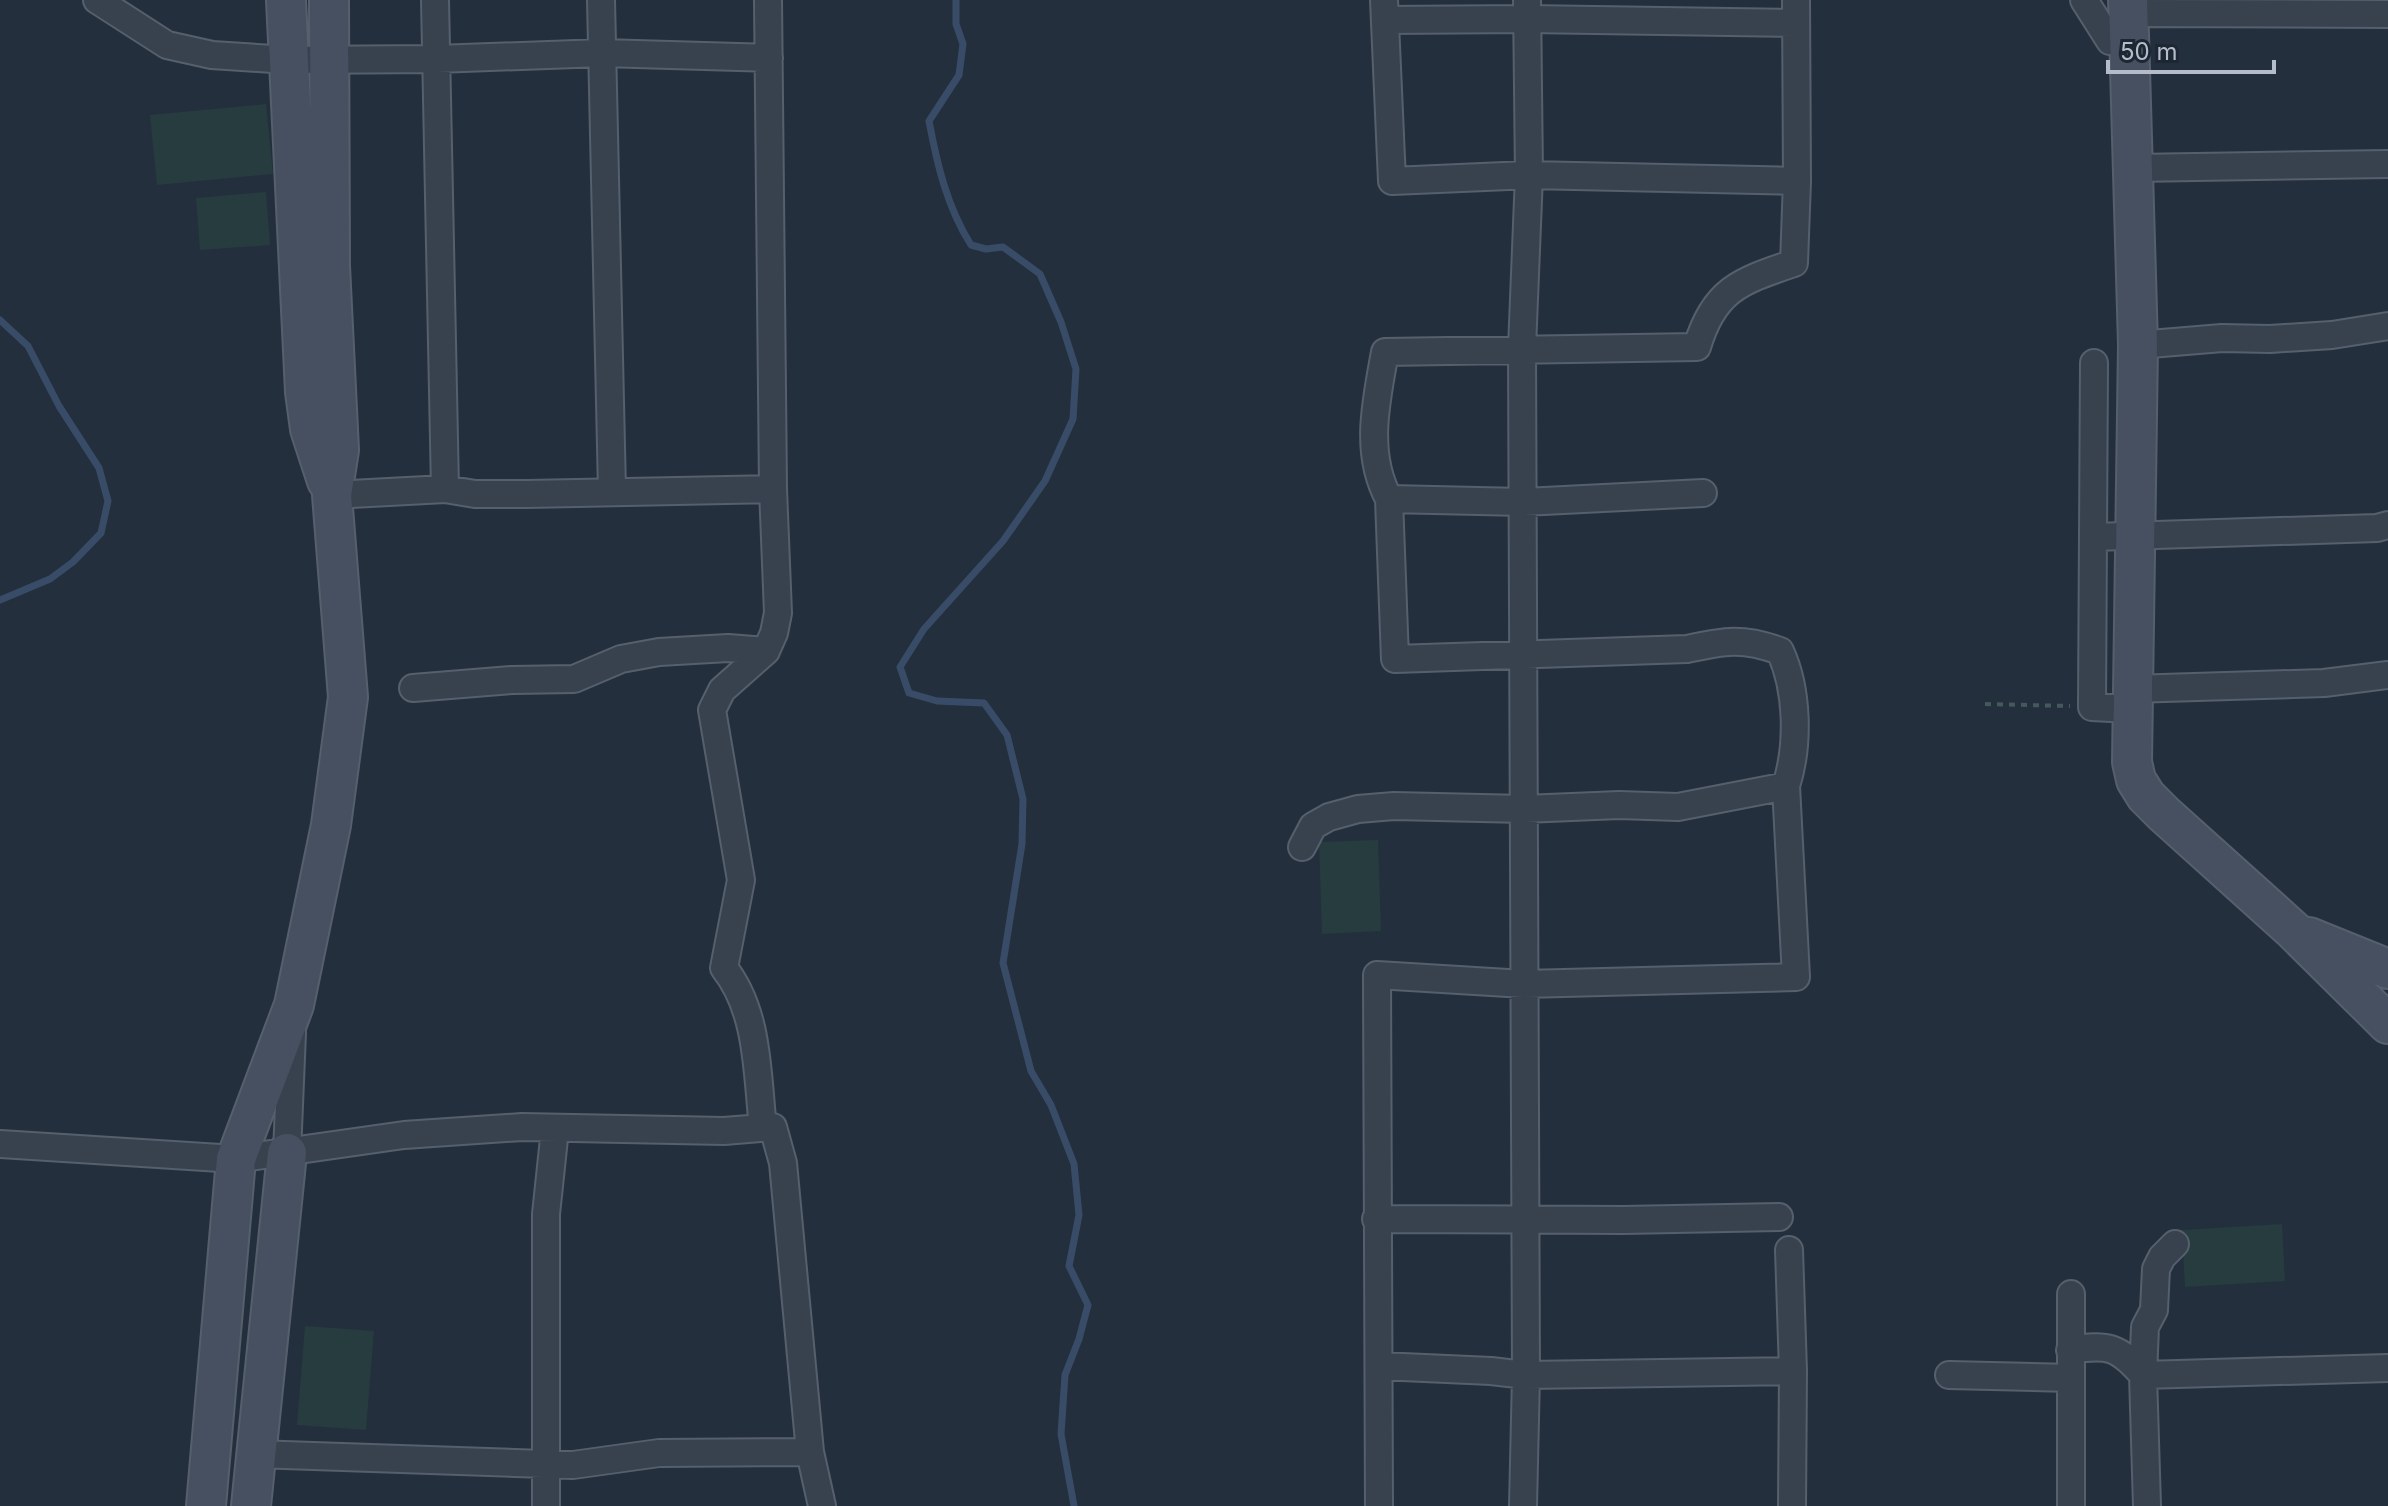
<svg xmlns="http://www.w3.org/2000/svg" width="2388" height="1506" viewBox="0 0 2388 1506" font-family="Inter,sans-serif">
  <rect width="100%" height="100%" fill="#242f3e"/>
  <path fill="#263c3f" d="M266 104 273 174 157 185 150 115Z
    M266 192 270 245 200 250 196 198Z
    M1378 840 1381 931 1322 934 1319 842Z
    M2282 1224 2285 1281 2185 1287 2182 1230Z
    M305 1326 374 1331 366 1430 297 1425Z"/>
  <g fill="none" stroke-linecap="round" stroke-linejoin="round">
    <path stroke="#394c67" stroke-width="7" d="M956 0V24L963 44 959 75 929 121C937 164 947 207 971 245L986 249 1003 247 1040 274 1061 322 1076 369 1073 419 1045 481 1003 541 924 629 900 667 909 693 937 701 984 703 1007 735 1023 799 1022 844 1003 963 1031 1071 1051 1105 1074 1164 1079 1215 1069 1266 1088 1305 1079 1339 1065 1375 1061 1434 1074 1506
      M0 320 28 346 59 406 99 468 108 501 101 533 73 562 50 579 0 600"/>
    <g stroke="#565f6c" stroke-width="30">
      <path id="street" d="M97 0 167 45 212 55 288 60 437 59 602 53 769 58
        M435 0 445 489
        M601 0 612 491
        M1384 0 1392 181 1529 175 1797 181
        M2084 0 2110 41 2128 40
        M2128 13 2388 14
        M1385 20 1527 19 1796 23
        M2134 168 2388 164
        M2138 345 2222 338 2270 339 2332 335 2388 326
        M2094 363 2092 707 2131 709
        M332 495 445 489 475 494H527L773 489
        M1389 499 1523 502 1703 493
        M2094 537 2377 528 2388 525
        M413 688 512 680 574 679 621 659 659 652 728 648 766 651
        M2131 689 2324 683 2388 675
        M1302 847 1313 826 1329 817 1358 809 1394 806 1524 809 1619 805 1678 807 1786 786
        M763 1128C757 1074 759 1012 724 968L741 880 712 710 722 690 766 651 774 633 778 613 773 489 768 0
        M0 1144 236 1159 404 1135 522 1127 724 1131 773 1127 783 1163 810 1452 822 1506
        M287 1153 292 1033
        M1376 1219 1623 1220 1779 1217
        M1789 1250 1793 1371 1792 1506
        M2071 1294V1506
        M2070 1350C2108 1344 2118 1346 2143 1375L2388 1368
        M1380 1366 1491 1371 1526 1375 1793 1371
        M1949 1375 2070 1378
        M255 1454 573 1465 659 1453 810 1452
        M546 1506V1214L555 1129
        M1379 1506 1377 975 1524 984 1796 977 1786 786C1799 745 1798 690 1780 651 1742 637 1724 641 1687 649L1395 659 1389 499C1364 453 1376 402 1385 352L1697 347C1714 289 1741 281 1794 263L1797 181 1796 0
        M1523 1506 1526 1375 1522 348 1529 175 1527 0
        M2147 1506 2143 1375 2145 1327 2154 1310 2156 1269 2162 1257 2175 1244"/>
    </g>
    <g stroke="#565f6c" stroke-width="42">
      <path id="secondary" d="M286 0 305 392 310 429 327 481
        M2128 0 2138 345 2132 762 2136 780 2146 796 2164 814 2294 931 2388 1024
        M2309 937 2388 969
        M206 1506 236 1159 294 1005 331 825 348 697 332 495 339 450 330 266 329 0
        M251 1506 287 1153"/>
    </g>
    <path stroke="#44595c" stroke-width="4" stroke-dasharray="6 6" stroke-linecap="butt" d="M1985 704 2070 706"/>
    <use href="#street" stroke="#38414e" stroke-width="26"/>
    <use href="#secondary" stroke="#465061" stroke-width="38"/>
  </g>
  <path d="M2108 60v12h166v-12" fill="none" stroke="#b4bcc9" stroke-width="4"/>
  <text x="2120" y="60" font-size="24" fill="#b4bcc9" stroke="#1d2633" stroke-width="6" paint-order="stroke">50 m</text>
</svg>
